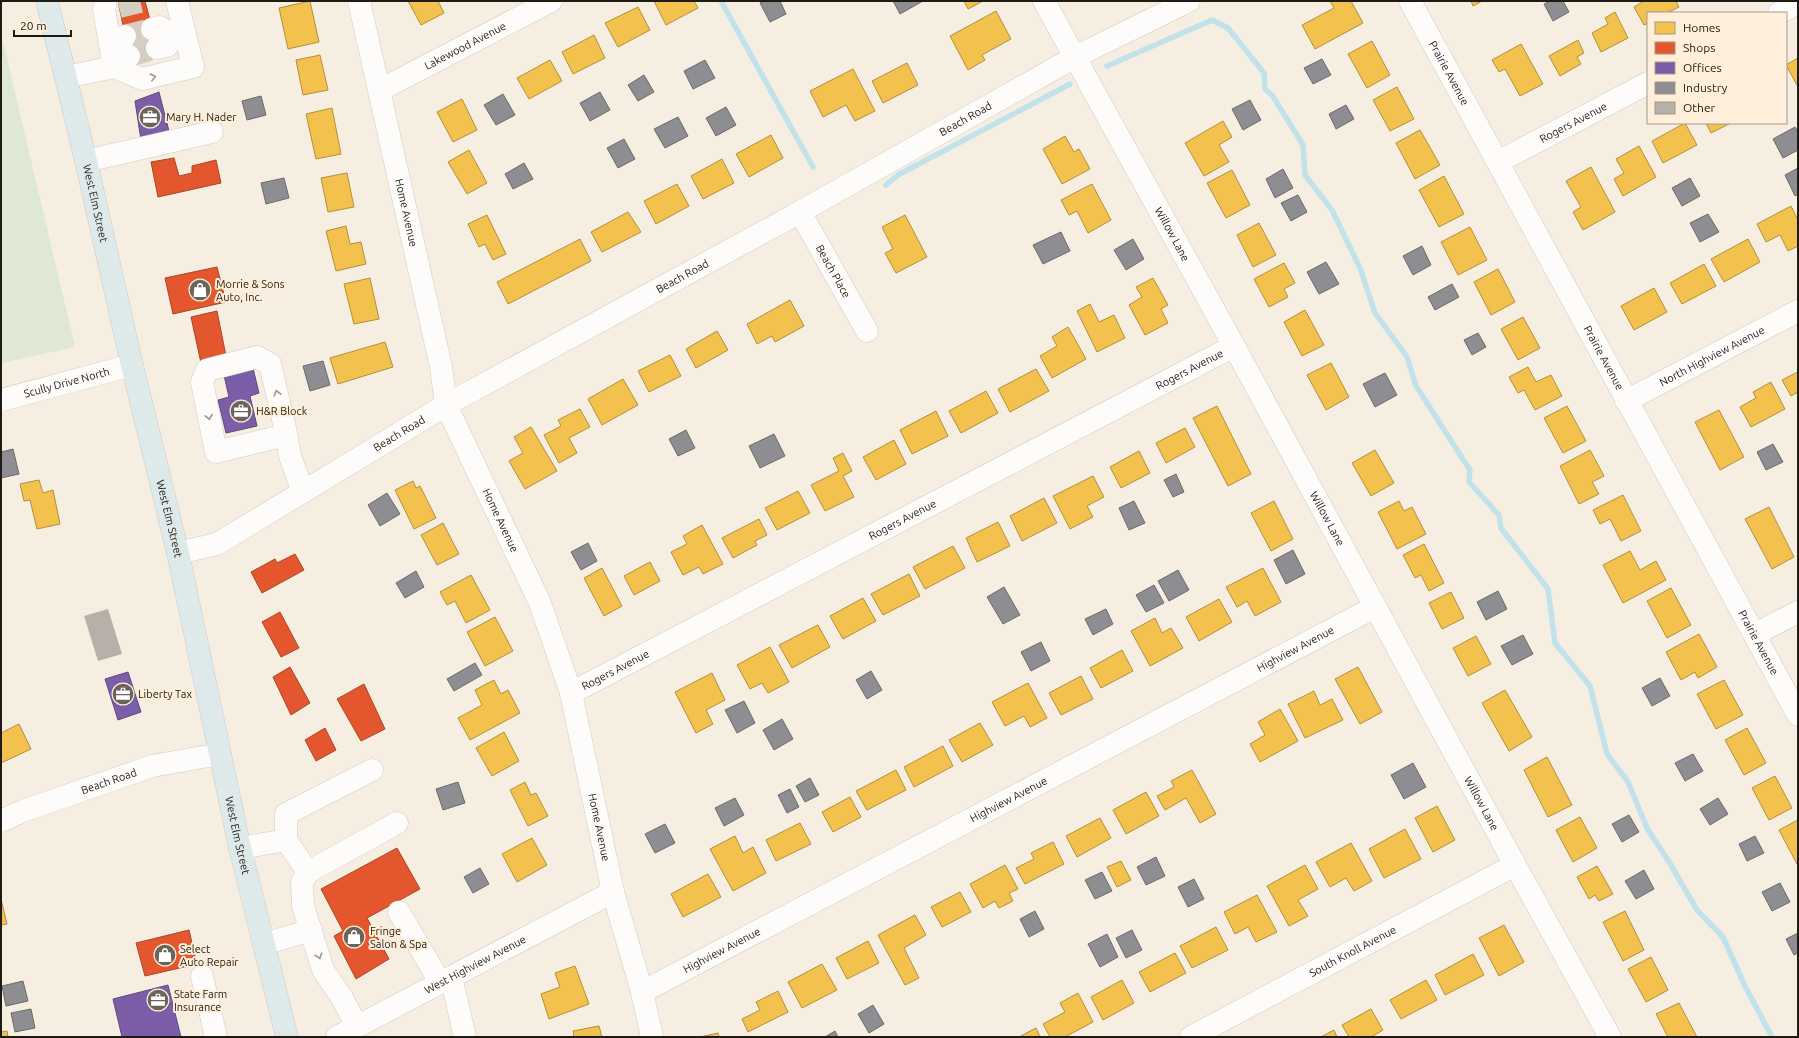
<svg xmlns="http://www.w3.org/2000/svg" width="1799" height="1038" viewBox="0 0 1799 1038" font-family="Ubuntu,sans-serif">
  <rect width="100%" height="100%" fill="#f7eee2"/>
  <path fill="#dee8d4" d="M1 33 75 347 1 363Z"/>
  <path fill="#f2c14e" stroke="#b38f3c" d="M310 1 319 42 288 49 279 8Z
    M408 1H438L444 13 421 25Z
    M654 1H694L698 8 666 25Z
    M964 1H983L968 9Z
    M1330 1H1351L1363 23 1315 49 1302 25 1334 8Z
    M1471 1H1482L1473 6Z
    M1644 1H1676L1679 7 1667 13H1648V23L1644 25 1634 7Z
    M638 7 650 30 618 47 605 23Z
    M996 11 1011 39 982 55 985 60 968 70 950 36Z
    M1615 12 1628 38 1601 52 1592 33 1608 24 1605 18Z
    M594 35 605 58 573 74 562 52Z
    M1578 40 1584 53 1577 57 1581 64 1560 76 1549 56Z
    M1372 41 1390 75 1367 88 1348 54Z
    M1521 44 1543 84 1520 96 1505 69 1499 72 1492 60Z
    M320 55 328 90 303 95 296 60Z
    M1798 58V87L1786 65Z
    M550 60 562 81 529 99 517 78Z
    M907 63 918 85 883 103 872 81Z
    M853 69 875 111 855 121 846 105 823 117 810 91Z
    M1397 87 1414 119 1390 131 1373 100Z
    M462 99 477 130 453 142 437 112Z
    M332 108 341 154 316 159 306 114Z
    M1223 121 1232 137 1219 145 1229 162 1204 176 1185 143Z
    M1685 123 1697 145 1663 163 1652 141Z
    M1706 123H1731L1711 133Z
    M1420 130 1440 165 1415 179 1396 143Z
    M771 135 783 158 749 177 736 154Z
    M1065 136 1074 152 1079 149 1090 169 1062 184 1043 149Z
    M1639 146 1656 177 1623 196 1614 179 1624 173 1616 159Z
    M469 150 487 183 467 194 448 162Z
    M722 159 734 183 703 199 691 176Z
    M1591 167 1615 212 1583 230 1573 212 1581 207 1566 181Z
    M1232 170 1250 205 1226 218 1207 183Z
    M347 173 354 207 328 212 321 178Z
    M1444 176 1464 214 1439 227 1419 190Z
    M677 184 689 206 656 224 644 201Z
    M1092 184 1111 220 1088 233 1077 211 1069 215 1061 200Z
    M1791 206 1798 220V246L1788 251 1780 235 1766 242 1757 224Z
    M628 212 641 232 602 252 591 232Z
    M487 215 506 254 493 260 485 244 479 247 468 224Z
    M905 215 927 257 896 273 885 253 893 249 882 227Z
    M1259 223 1276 255 1253 267 1237 235Z
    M346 226 350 244 361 242 366 264 336 271 326 231Z
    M1470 227 1487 260 1458 275 1441 242Z
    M580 239 591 261 508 304 497 282Z
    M1748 239 1760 262 1724 282 1711 259Z
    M1284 263 1295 283 1284 289 1288 297 1269 307 1254 279Z
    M1704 264 1716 286 1682 304 1670 283Z
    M1498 269 1515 302 1491 315 1474 282Z
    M370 278 379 319 354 324 344 284Z
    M1153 278 1168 305 1161 309 1168 323 1145 335 1129 305 1142 297 1136 287Z
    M1654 288 1667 312 1634 330 1621 306Z
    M790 300 804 326 775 342 772 336 757 344 747 324Z
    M1090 304 1099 322 1114 315 1125 338 1097 352 1077 311Z
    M1305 310 1324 345 1302 356 1284 322Z
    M1523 317 1540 348 1518 360 1501 329Z
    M1068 327 1086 359 1052 378 1040 356 1057 346 1052 337Z
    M717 331 728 350 696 368 686 349Z
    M385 342 393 367 338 384 330 358Z
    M670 355 681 376 649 392 638 371Z
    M1331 363 1349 397 1326 410 1307 375Z
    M1528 367 1536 382 1551 375 1562 396 1535 410 1524 390 1518 393 1509 377Z
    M1036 369 1049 391 1010 412 998 389Z
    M1798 372V392L1791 396 1782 380Z
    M623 379 638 405 602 425 588 399Z
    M1771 382 1785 409 1751 427 1740 407 1756 398 1753 392Z
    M986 391 998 413 961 433 949 411Z
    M1217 406 1251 474 1228 486 1193 418Z
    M1567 406 1586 441 1563 453 1544 418Z
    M580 409 590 427 569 438 577 453 559 463 544 435 561 426 558 420Z
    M1719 410 1744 457 1720 470 1695 422Z
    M936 411 948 436 912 454 900 430Z
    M531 427 557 471 525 489 509 461 523 453 514 437Z
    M1185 428 1195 447 1166 463 1156 443Z
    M894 440 906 464 876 480 863 457Z
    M1375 450 1394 483 1371 496 1352 463Z
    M1590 450 1604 476 1592 482 1599 494 1579 504 1560 466Z
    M1139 451 1150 473 1121 488 1110 467Z
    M843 453 852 471 843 476 854 497 825 511 811 485 839 471 833 458Z
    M1093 476 1104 497 1087 506 1093 517 1070 529 1053 496Z
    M39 480 43 493 53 490 60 524 37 529 30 500 24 501 20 484Z
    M413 481 416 488 420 486 436 518 414 529 395 490Z
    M798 491 810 513 777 530 765 508Z
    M1623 495 1641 531 1621 541 1610 519 1600 524 1593 510Z
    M1044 498 1057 523 1022 541 1010 516Z
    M1274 501 1293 539 1271 551 1251 513Z
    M1399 501 1404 511 1412 507 1426 534 1397 549 1378 512Z
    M1769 507 1794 557 1772 569 1745 519Z
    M759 519 767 535 755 541 757 545 733 558 722 538Z
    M998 522 1010 546 977 562 966 538Z
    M443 523 459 554 437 565 421 535Z
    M702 525 723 564 703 574 699 567 683 575 671 552 687 544 683 536Z
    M1424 544 1444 583 1429 591 1421 575 1415 578 1403 555Z
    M953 546 965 568 925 589 913 567Z
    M1630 551 1640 570 1656 561 1666 580 1623 603 1603 565Z
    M650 562 660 581 634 595 624 576Z
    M602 568 622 606 604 616 584 578Z
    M1263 568 1281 602 1255 616 1247 601 1237 607 1226 587Z
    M909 574 920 596 883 615 871 594Z
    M471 575 490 610 466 623 455 601 447 605 440 592Z
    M1671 588 1691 625 1667 638 1647 601Z
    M1451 592 1464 618 1442 629 1429 603Z
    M863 598 876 621 843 639 830 616Z
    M1219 599 1232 622 1199 641 1186 617Z
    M495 617 513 651 485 666 467 632Z
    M1155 618 1162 633 1171 628 1183 648 1150 666 1131 631Z
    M818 625 830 647 792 668 779 645Z
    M1699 634 1717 667 1698 678 1695 672 1681 680 1666 652Z
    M1476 636 1491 664 1468 676 1453 648Z
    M770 647 789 682 768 693 762 683 750 689 737 665Z
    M1122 650 1133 671 1101 688 1090 668Z
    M1358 667 1382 712 1360 724 1335 679Z
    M712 673 725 700 706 710 713 724 696 733 675 692Z
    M1081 676 1093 699 1061 715 1049 693Z
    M494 680 501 694 508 690 520 713 470 740 458 718 482 705 475 690Z
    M1724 680 1743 715 1716 729 1697 694Z
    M1028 683 1047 718 1030 727 1024 716 1005 726 992 702Z
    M1505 690 1532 737 1509 751 1482 703Z
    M1314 691 1320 705 1332 699 1343 720 1305 738 1288 704Z
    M1280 709 1298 741 1260 762 1250 744 1265 735 1258 722Z
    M980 723 993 745 962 762 949 740Z
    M19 724 31 749 1 763V733Z
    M1747 728 1766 763 1744 775 1725 740Z
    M504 732 519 761 492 776 476 748Z
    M943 746 953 766 914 787 904 767Z
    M1547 757 1572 805 1548 817 1524 770Z
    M896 770 906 790 867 810 856 791Z
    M1192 770 1216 814 1200 823 1186 798 1165 810 1157 796 1174 787 1171 781Z
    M1775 776 1792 808 1769 820 1752 788Z
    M525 782 531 795 536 793 548 816 528 826 510 790Z
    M1146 792 1159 816 1126 834 1113 810Z
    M850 797 861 817 833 832 822 812Z
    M1437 806 1455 840 1433 852 1415 818Z
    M1580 817 1597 848 1573 862 1556 830Z
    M1100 818 1111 838 1077 857 1066 836Z
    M1798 820V864H1797L1779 830Z
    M800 823 811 844 776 861 766 840Z
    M1405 829 1421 859 1384 878 1369 849Z
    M735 836 743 853 753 847 766 873 733 891 710 849Z
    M532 838 547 865 517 882 502 854Z
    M1053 842 1064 864 1025 884 1016 868 1034 859 1031 853Z
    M1351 843 1372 881 1354 891 1346 878 1330 887 1316 862Z
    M1121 861 1131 880 1117 887 1107 867Z
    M1005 865 1018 889 1009 893 1013 901 999 908 995 901 983 908 970 884Z
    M1305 865 1318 889 1298 900 1308 916 1289 926 1267 886Z
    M1597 866 1613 894 1599 901 1595 895 1589 899 1577 877Z
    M708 874 721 897 683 917 671 894Z
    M960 892 971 912 942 927 931 907Z
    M1257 895 1277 932 1256 942 1248 927 1235 934 1224 912Z
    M1 899 7 924 1 925Z
    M1625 911 1644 950 1623 961 1603 922Z
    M915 915 926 935 904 948 919 978 905 985 878 935Z
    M1504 925 1524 962 1499 976 1479 938Z
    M1216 927 1228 950 1192 968 1180 946Z
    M868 941 879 963 847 979 836 958Z
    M1175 953 1186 973 1150 992 1139 972Z
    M1473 954 1484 975 1445 995 1435 975Z
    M1651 957 1668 990 1646 1002 1628 969Z
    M822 964 837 990 802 1008 788 982Z
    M575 966 589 1004 549 1019 541 994 560 987 555 973Z
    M1122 980 1134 1003 1103 1020 1091 997Z
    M1426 980 1437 1000 1401 1019 1390 1000Z
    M778 991 788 1012 748 1032 742 1019 760 1010 756 1002Z
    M1078 993 1093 1022 1065 1037H1050L1043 1024 1065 1012 1060 1003Z
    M1679 1003 1697 1037H1668L1656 1014Z
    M1371 1009 1383 1030 1371 1037H1349L1342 1025Z
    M599 1026 602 1037H574L573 1031Z
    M1036 1028 1040 1037H1019Z
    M1334 1030 1337 1037H1321Z
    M7 1031 8 1037H1V1032Z
    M718 1033 719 1037H700Z"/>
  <path fill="#e4572e" stroke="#a94526" d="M118 1H145L159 55 131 64Z
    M174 158 179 176 192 173V166L216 160 221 183 158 197 151 162Z
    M217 267 226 302 173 314 165 278Z
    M217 311 226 356 201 363 191 317Z
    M295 554 304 570 262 593 251 572 275 559 277 563Z
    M280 612 299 648 281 657 262 622Z
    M290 667 310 703 291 715 273 677Z
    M364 684 385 729 361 741 337 699Z
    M325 728 336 750 316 761 305 740Z
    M397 848 420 889 367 918 389 959 356 979 334 936 343 931 321 889Z
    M189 930 197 964 145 976 136 943Z"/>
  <path fill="#7b5ea7" stroke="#5f4a7a" d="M159 92 169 131 141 140 135 101Z
    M252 364 259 393 250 396 257 426 226 433 218 400 229 397 223 371Z
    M128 672 141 712 118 720 105 679Z
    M168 985 181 1037H122L113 999Z"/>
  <path fill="#8d8d92" stroke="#6c6a6c" d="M765 1H780L786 14 770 22 760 3Z
    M893 1H923L900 14Z
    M1550 1H1563L1569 12 1553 21 1544 4Z
    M1322 59 1331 75 1313 84 1304 68Z
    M705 60 715 78 693 89 684 71Z
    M644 75 654 92 638 101 628 85Z
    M600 92 610 110 590 121 580 103Z
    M503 94 515 115 496 125 484 105Z
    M261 96 266 115 247 120 242 101Z
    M1250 100 1261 120 1243 130 1232 109Z
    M1346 105 1354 119 1336 129 1329 114Z
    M726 107 736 125 716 136 706 118Z
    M678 117 688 136 665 148 654 129Z
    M1795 127 1798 132V150L1783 158 1773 139Z
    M624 139 635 159 618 168 607 148Z
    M524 163 533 179 513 189 505 174Z
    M1798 168V194L1795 196 1785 175Z
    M1283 169 1293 188 1275 198 1266 179Z
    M284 178 289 198 266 204 261 183Z
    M1690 178 1700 196 1682 206 1672 188Z
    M1298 195 1307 212 1291 221 1281 203Z
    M1708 214 1719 232 1700 242 1690 223Z
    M1061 232 1070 251 1043 264 1033 245Z
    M1133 239 1144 259 1126 270 1114 250Z
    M1422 246 1431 265 1413 275 1403 256Z
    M1326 262 1339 284 1319 294 1307 272Z
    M1452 284 1459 297 1435 310 1428 297Z
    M1478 333 1486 347 1472 355 1464 340Z
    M323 361 330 385 310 391 303 366Z
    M1385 373 1397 395 1375 407 1363 384Z
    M686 430 695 448 678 456 669 439Z
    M774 434 785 456 760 468 749 446Z
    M1773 444 1783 462 1766 470 1757 452Z
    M13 449 19 474 1 478V452Z
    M1176 474 1184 492 1173 497 1164 480Z
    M387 493 400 514 380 526 368 505Z
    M1134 501 1145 523 1129 530 1119 508Z
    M588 543 597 561 581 570 571 552Z
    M1293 550 1305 574 1286 584 1274 560Z
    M1178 570 1189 590 1169 601 1158 581Z
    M416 571 424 587 405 598 396 583Z
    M1154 585 1164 603 1146 612 1136 595Z
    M1004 587 1020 615 1003 624 987 597Z
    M1498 591 1507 609 1486 620 1477 602Z
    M1106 609 1113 624 1093 635 1085 619Z
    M1523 635 1533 654 1512 665 1501 646Z
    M1041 642 1050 661 1031 671 1021 652Z
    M475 663 482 675 454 691 447 679Z
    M871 671 882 690 867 699 856 680Z
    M1660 678 1670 696 1652 706 1642 688Z
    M744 701 755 723 737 733 725 710Z
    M782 719 793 739 774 750 763 730Z
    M1693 754 1703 771 1685 781 1675 763Z
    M1413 763 1426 787 1404 799 1391 775Z
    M810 778 819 795 805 802 796 786Z
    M458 782 465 803 443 810 436 789Z
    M790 789 799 807 787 813 778 795Z
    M735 798 744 815 724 826 715 808Z
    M1718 798 1728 814 1710 825 1700 809Z
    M1629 815 1639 832 1622 842 1612 824Z
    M665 824 675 843 655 853 645 834Z
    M1755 836 1764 853 1747 861 1739 844Z
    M1156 857 1165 876 1146 885 1137 867Z
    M480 868 489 884 473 893 464 877Z
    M1644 870 1654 889 1636 899 1625 881Z
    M1102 872 1112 891 1095 899 1085 880Z
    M1194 879 1204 899 1188 907 1178 887Z
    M1780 883 1790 902 1772 911 1762 892Z
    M1035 911 1044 929 1029 937 1020 919Z
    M1132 930 1142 950 1126 958 1116 938Z
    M1798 933V953L1794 955 1786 939Z
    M1107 934 1118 957 1100 967 1088 944Z
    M23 981 28 1001 6 1006 2 986Z
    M873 1005 884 1024 869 1033 858 1014Z
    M31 1009 35 1028 15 1032 11 1013Z
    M835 1031 838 1037H825Z"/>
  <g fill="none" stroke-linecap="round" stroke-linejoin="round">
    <path stroke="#c1e1eb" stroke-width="5.5" d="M721 1 813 167
      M1107 66 1212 20 1228 28 1264 73 1265 89 1272 95 1303 145 1305 175 1332 210 1360 268 1375 313 1407 357 1416 386 1470 470 1469 482 1499 515 1501 528 1548 589 1555 643 1590 686 1607 754 1628 782 1647 828 1669 862 1697 910 1723 937 1745 986 1772 1037
      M886 185 898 175 1070 84"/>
  </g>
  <path fill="#b7b0a8" d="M108 609 122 654 98 661 84 616Z"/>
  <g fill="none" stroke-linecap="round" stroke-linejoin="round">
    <path stroke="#d7cec3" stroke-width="22" stroke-dasharray="22 11" stroke-linecap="butt" d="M119 7 144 1
      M125 36 152 29
      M129 56 157 48"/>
    <g stroke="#d1cac1" stroke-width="23">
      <g id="minor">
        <path d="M106 1 104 10 114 67 142 79 193 67 177 1"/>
        <path id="s1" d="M359 1 441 367 446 405 540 603 571 693 613 892 642 992 652 1037"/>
        <path id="s2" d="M1044 1 1234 346 1515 865 1610 1037"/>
        <path id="s3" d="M1410 1 1798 715"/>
        <path d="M1779 13 1798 3"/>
        <path d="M152 29 160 27 173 35 167 46 157 48"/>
        <path d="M125 36 117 49 125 56H129"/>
        <path d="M66 77 114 67"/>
        <path id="s4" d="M380 90 551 1"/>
        <path d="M86 161 212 132"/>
        <path id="s5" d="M1498 162 1648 83"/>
        <path id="s6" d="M800 212 867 331"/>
        <path id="s7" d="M1 400 132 365"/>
        <path id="s8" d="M1626 401 1798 311"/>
        <path d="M286 435 216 452 202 382 207 370 257 357 270 364 284 423 290 456 303 492"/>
        <path id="s9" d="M178 553 217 544 446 405 800 212 1075 57 1189 1"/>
        <path d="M1755 634 1798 612"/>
        <path id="s10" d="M571 693 1234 346"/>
        <path id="s11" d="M1 821 23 811 152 766 220 754"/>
        <path d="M286 840 308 872 397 823"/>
        <path d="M240 848 286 840V814L372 770"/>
        <path d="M308 872 302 882 303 906 323 970 342 998 357 1026"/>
        <path d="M399 912 440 982"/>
        <path d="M264 944 311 930"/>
        <path d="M202 976 216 1037"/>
        <path d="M451 977 465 1037"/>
        <path id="s12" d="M642 992 1375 607"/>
        <path id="s13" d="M337 1037 613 892"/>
        <path id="s14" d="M1191 1037 1515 865"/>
      </g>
    </g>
    <g stroke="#cfcbc5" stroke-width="23">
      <g id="major">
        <path id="s15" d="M47 1 86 161 132 365 178 553 239 844 287 1037"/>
      </g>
    </g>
    <use href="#minor" stroke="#fefcfb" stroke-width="22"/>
    <use href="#major" stroke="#dee9ea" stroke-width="22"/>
  </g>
  <defs><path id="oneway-chevron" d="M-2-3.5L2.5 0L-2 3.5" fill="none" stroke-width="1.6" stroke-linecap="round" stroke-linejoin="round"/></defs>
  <g stroke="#9a9692">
    <use href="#oneway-chevron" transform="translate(153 77) rotate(-14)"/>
    <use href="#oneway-chevron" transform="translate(277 393) rotate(-104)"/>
    <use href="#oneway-chevron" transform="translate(209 417) rotate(78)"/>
    <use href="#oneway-chevron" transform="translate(319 956) rotate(73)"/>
  </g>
  <defs>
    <g id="office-disc" transform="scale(1.15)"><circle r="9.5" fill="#6b645b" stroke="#ffefda"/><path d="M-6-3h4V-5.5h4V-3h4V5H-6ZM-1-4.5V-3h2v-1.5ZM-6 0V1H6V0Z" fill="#fff"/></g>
    <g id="shop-disc" transform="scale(1.15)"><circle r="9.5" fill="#6b645b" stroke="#ffefda"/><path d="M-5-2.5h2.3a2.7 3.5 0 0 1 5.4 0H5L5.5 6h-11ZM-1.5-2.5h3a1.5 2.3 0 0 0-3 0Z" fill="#fff"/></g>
  </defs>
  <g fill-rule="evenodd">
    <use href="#office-disc" x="150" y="117"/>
    <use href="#shop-disc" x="200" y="290"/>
    <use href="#office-disc" x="241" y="411"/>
    <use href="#office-disc" x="123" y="694"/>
    <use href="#shop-disc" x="354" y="937"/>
    <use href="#shop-disc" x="165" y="955"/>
    <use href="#office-disc" x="158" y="1000"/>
  </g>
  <g text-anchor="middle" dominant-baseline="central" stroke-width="4" stroke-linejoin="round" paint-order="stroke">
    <g font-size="11" fill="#1f1a12" stroke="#ffefda">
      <text stroke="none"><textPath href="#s4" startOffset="96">Lakewood Avenue</textPath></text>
      <text stroke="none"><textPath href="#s3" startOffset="82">Prairie Avenue</textPath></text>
      <text stroke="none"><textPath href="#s9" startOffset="901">Beach Road</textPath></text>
      <text stroke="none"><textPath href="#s5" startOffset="85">Rogers Avenue</textPath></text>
      <text stroke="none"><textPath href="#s15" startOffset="208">West Elm Street</textPath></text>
      <text stroke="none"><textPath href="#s1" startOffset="217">Home Avenue</textPath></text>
      <text stroke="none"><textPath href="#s2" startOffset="266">Willow Lane</textPath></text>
      <text stroke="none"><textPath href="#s6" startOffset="68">Beach Place</textPath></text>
      <text stroke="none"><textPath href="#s9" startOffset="577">Beach Road</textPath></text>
      <text stroke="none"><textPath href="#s8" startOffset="97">North Highview Avenue</textPath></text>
      <text stroke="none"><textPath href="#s3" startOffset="406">Prairie Avenue</textPath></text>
      <text stroke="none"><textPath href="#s10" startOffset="698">Rogers Avenue</textPath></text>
      <text stroke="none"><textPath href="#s7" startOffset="68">Scully Drive North</textPath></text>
      <text stroke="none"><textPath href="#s9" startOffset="253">Beach Road</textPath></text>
      <text stroke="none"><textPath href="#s15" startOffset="532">West Elm Street</textPath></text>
      <text stroke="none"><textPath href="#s2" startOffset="590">Willow Lane</textPath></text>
      <text stroke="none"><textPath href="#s1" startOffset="541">Home Avenue</textPath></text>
      <text stroke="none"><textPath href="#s10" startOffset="374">Rogers Avenue</textPath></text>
      <text stroke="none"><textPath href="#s3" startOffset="730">Prairie Avenue</textPath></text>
      <text stroke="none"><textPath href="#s12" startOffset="738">Highview Avenue</textPath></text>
      <text stroke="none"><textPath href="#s10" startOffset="50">Rogers Avenue</textPath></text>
      <text stroke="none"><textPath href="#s11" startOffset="115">Beach Road</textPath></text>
      <text stroke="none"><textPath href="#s12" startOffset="414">Highview Avenue</textPath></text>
      <text stroke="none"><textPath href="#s2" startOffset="914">Willow Lane</textPath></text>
      <text stroke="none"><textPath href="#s1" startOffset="865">Home Avenue</textPath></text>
      <text stroke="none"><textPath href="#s15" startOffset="856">West Elm Street</textPath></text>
      <text stroke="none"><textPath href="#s12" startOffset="90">Highview Avenue</textPath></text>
      <text stroke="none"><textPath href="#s14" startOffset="183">South Knoll Avenue</textPath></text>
      <text stroke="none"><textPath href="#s13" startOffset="156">West Highview Avenue</textPath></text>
    </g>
    <g font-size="11" fill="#1f1a12" stroke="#ffefda" text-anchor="start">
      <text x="166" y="117">Mary H. Nader</text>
      <text x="216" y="284">Morrie &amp; Sons<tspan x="216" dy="13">Auto, Inc.</tspan></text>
      <text x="256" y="411">H&amp;R Block</text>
      <text x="138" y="694">Liberty Tax</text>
      <text x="370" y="931">Fringe<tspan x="370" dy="13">Salon &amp; Spa</tspan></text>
      <text x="180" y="949">Select<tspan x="180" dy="13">Auto Repair</tspan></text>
      <text x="174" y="994">State Farm<tspan x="174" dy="13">Insurance</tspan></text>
    </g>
  </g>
  <rect width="1799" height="1038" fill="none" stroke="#1f1a12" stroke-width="4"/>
  <rect x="1647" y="12" width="140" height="112" fill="#ffefda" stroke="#a59a8a"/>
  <rect x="1655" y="22" width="20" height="12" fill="#f2c14e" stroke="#a59a8a"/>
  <text x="1683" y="32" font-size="12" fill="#1f1a12">Homes</text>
  <rect x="1655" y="42" width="20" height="12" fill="#e4572e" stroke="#a59a8a"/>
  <text x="1683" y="52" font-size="12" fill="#1f1a12">Shops</text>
  <rect x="1655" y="62" width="20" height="12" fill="#7b5ea7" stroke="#a59a8a"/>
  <text x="1683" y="72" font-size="12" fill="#1f1a12">Offices</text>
  <rect x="1655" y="82" width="20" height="12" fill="#8d8d92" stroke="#a59a8a"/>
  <text x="1683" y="92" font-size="12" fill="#1f1a12">Industry</text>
  <rect x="1655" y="102" width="20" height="12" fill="#b7b0a8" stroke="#a59a8a"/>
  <text x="1683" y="112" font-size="12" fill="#1f1a12">Other</text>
  <path d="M14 30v6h57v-6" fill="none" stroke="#1f1a12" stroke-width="2"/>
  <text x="20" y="30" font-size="12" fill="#1f1a12" stroke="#ffefda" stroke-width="3" paint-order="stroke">20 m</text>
</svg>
